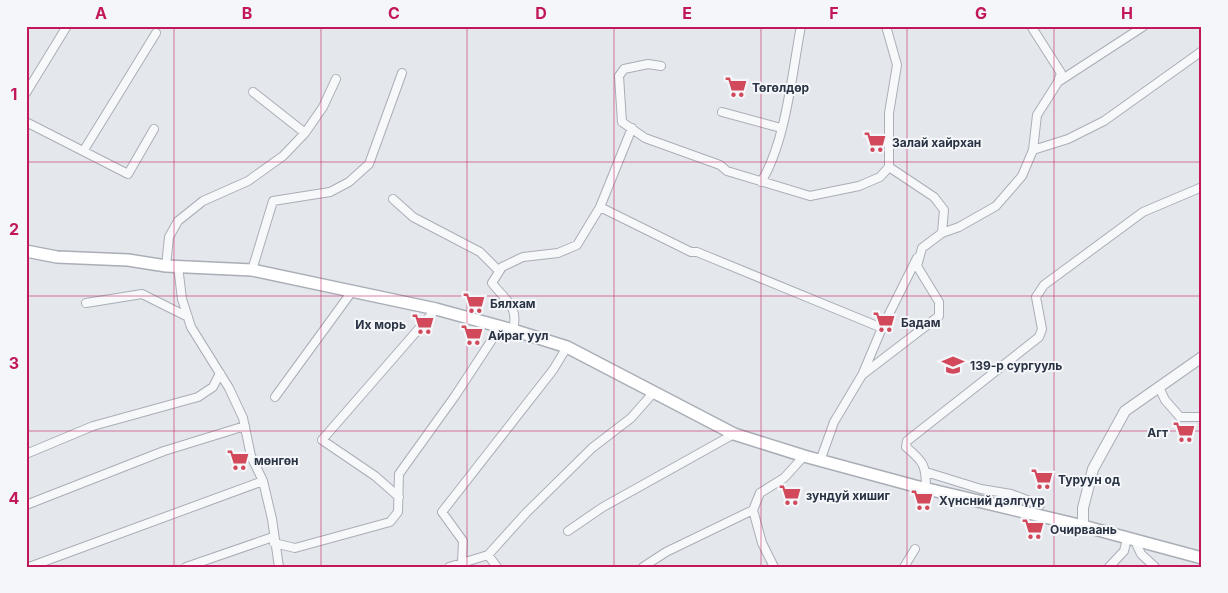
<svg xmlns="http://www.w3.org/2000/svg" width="1228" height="593" viewBox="0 0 1228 593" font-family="Inter,sans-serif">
  <rect width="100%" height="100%" fill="#e4e7ec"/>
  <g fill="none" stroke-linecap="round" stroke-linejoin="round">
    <g stroke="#a9aeb7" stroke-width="10">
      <path id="minor" d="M886 26 897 65 889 113V167L934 197 944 210 942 233
        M1031 26 1061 73 1058 82
        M661 66 648 64 624 69 619 76 622 122 645 138 720 165 727 171 810 196 859 186 880 177 889 167
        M253 92 305 133
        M26 93 67 26
        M722 112 781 128
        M26 122 128 174 154 129
        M84 150 156 33
        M1033 150 1068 139 1104 121 1202 51
        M761 182C786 142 792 73 801 26
        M393 199 413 217 480 252 499 271
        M600 207 691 252H697L882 328 863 373
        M166 266 169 237 178 221 203 201 248 181 283 156 305 133 323 107 336 79
        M178 266 182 299 191 327 229 388 243 418 251 456 263 481 272 519 279 567
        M252 270 273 201 330 192 349 182 369 164 402 73
        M86 303 142 294 188 317
        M882 328 917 258
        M513 330C519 306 506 301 492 283L502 267 523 257 558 253 577 245 600 207 632 128
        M1159 387 1165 400 1180 417H1202
        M275 397 353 290
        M26 454 93 426 198 397 213 387 220 373
        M820 461 834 422 862 375 939 316V302L917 266 922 248 942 233 959 227 996 206 1022 176 1033 150 1037 115 1058 82 1144 26
        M926 472 981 489 1011 494 1040 505
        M926 489C926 465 924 462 906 447L907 441 1039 337 1042 329 1036 297 1044 285 1143 212 1202 187
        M399 497 375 476 322 440 436 309
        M26 505 164 451 245 426
        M753 510 762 543 774 567
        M568 531 603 507 734 434
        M1135 541 1141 554 1155 567
        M274 543 295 548 390 522 398 512 399 474 455 396 501 326
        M488 555 497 567
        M462 563 463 541 442 512 553 370 567 347
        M29 567 263 481
        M186 567 273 537
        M449 567 488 555 526 513 592 448 631 418 654 392
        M643 567 666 552 753 510 760 493 784 478 804 456
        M904 567 915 549
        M1109 567 1124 551 1127 539"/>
    </g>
    <g stroke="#a9aeb7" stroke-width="12">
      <path id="tertiary" d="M1083 526V508L1093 469 1125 411 1202 357"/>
    </g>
    <g stroke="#a9aeb7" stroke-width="14">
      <path id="secondary" d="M26 251 57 257 128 260 166 266 252 270 436 309 513 330 567 347 734 434 804 456 915 486 1083 526 1202 558"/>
    </g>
    <use href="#minor" stroke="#f7f8fa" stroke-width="8"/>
    <use href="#tertiary" stroke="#f7f8fa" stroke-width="10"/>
    <use href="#secondary" stroke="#fff" stroke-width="11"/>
  </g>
  <path fill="none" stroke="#c2185b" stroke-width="1" stroke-opacity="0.55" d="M174 26V567M321 26V567M467 26V567M614 26V567M761 26V567M907 26V567M1054 26V567M26 162H1202M26 296H1202M26 431H1202"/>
  <defs>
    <g id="supermarket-bare" transform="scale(1.725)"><path d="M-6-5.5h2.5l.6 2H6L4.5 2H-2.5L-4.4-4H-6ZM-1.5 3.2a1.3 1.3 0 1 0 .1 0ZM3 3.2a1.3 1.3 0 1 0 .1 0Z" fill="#d1495b" stroke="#f4f6f9" stroke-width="2.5" paint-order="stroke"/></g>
    <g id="school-bare" transform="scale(1.725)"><path d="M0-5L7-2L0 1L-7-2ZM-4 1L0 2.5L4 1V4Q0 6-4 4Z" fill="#d1495b" stroke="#f4f6f9" stroke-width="2.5" paint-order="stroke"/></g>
  </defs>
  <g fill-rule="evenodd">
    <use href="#supermarket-bare" x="736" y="87"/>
    <use href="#supermarket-bare" x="875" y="142"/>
    <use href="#supermarket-bare" x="474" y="303"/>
    <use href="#supermarket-bare" x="884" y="322"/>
    <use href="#supermarket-bare" x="423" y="324"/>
    <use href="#supermarket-bare" x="472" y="335"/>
    <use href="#school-bare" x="953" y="365"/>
    <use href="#supermarket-bare" x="1184" y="432"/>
    <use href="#supermarket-bare" x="238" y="460"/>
    <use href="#supermarket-bare" x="1042" y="479"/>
    <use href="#supermarket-bare" x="790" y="495"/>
    <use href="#supermarket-bare" x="922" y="500"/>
    <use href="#supermarket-bare" x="1033" y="529"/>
  </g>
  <g text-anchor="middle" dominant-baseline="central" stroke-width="4" stroke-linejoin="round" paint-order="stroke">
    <g font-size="12" font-weight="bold" fill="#2b3445" stroke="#f4f6f9" text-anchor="start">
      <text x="752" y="87">Төгөлдөр</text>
      <text x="892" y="142">Залай хайрхан</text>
      <text x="490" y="303">Бялхам</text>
      <text x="901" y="322">Бадам</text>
      <text x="406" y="324" text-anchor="end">Их морь</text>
      <text x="488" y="335">Айраг уул</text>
      <text x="970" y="365">139-р сургууль</text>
      <text x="1168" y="432" text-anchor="end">Агт</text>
      <text x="254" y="460">мөнгөн</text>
      <text x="1058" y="479">Туруун од</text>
      <text x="806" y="495">зундуй хишиг</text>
      <text x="939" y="500">Хүнсний дэлгүүр</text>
      <text x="1050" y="529">Очирваань</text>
    </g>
  </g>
  <rect width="1228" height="593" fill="none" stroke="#f4f6f9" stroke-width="55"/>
  <rect x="28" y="28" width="1172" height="538" fill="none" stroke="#c2185b" stroke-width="2"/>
  <g font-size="16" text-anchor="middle" font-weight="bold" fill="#c2185b">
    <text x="101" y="19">A</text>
    <text x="247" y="19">B</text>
    <text x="394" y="19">C</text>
    <text x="541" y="19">D</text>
    <text x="687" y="19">E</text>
    <text x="834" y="19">F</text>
    <text x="981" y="19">G</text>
    <text x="1127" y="19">H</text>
    <text x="14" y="100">1</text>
    <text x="14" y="235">2</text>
    <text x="14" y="369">3</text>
    <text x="14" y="504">4</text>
  </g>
</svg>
